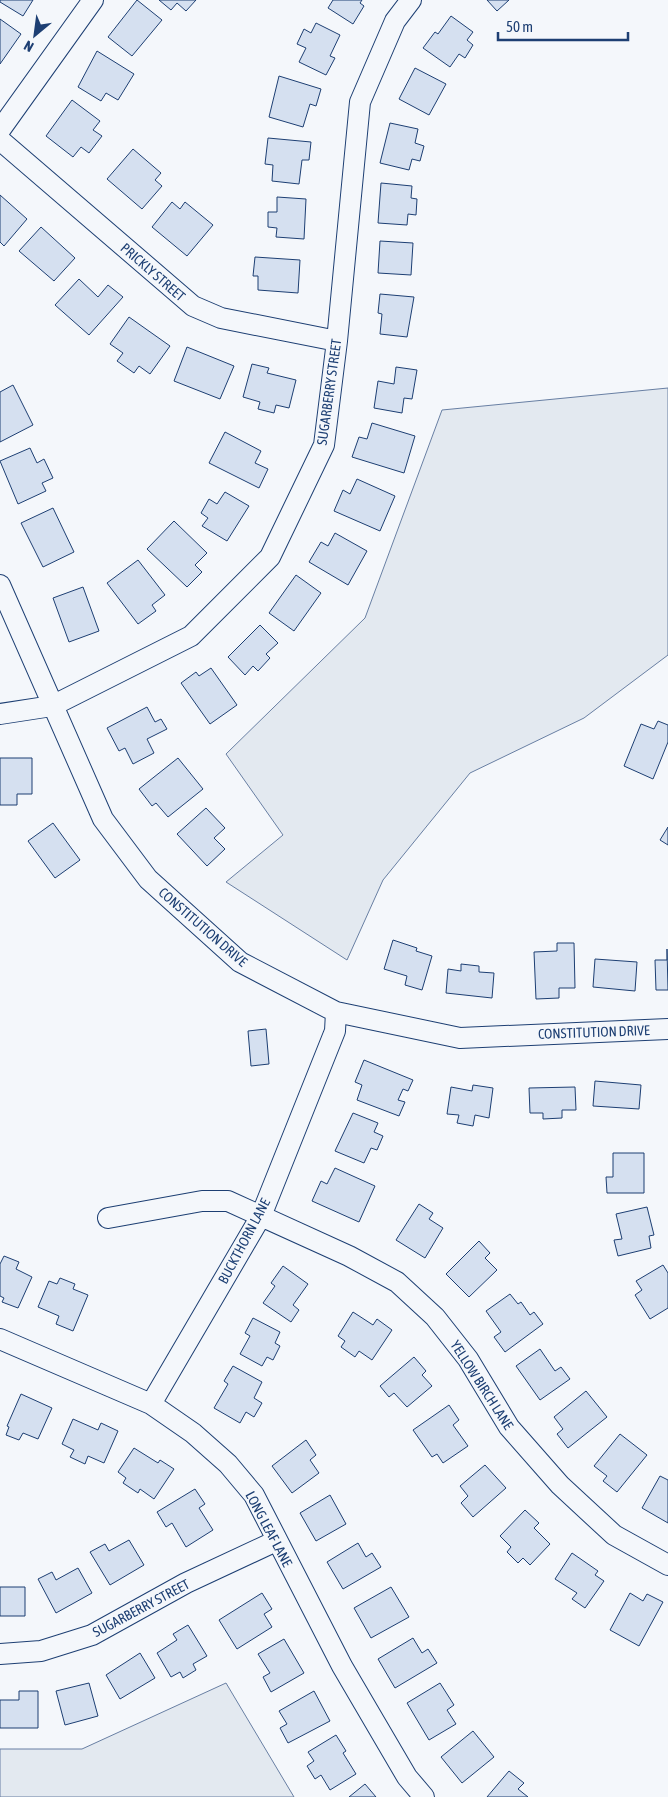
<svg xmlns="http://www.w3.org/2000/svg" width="668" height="1797" viewBox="0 0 668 1797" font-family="'Asap Condensed',sans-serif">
  <rect width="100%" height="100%" fill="#f4f7fb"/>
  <path fill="#e3e9f0" stroke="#687fa3" d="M668 388V655L584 718 470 773 383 880 347 960 226 882 283 835 226 754 365 618 442 410Z
    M226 1683 294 1797H0V1749H82Z"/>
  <path fill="#d5e0f0" stroke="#1d3f73" d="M0 0H33L23 16 0 2Z
    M137 0 162 20 132 56 108 37Z
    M159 0H196L186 11 177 3 171 10Z
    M333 0H362L360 3 364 6 353 24 328 8Z
    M487 0H509L497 11Z
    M451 16 473 32 467 40 473 45 465 58 459 54 450 67 423 48 435 32 438 34Z
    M0 19 21 34 0 64Z
    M316 23 340 35 330 56 335 58 326 75 299 62 306 48 297 44 304 29 311 33Z
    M97 51 134 74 118 100 106 93 101 101 78 87Z
    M415 68 446 84 429 115 399 99Z
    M279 76 321 89 316 106 310 104 303 127 269 117Z
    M72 100 100 121 93 130 102 136 89 153 81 147 73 157 46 136Z
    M390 123 418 129 415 143 424 146 420 161 412 159 409 170 380 163Z
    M268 138 311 142 309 160H302L299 184 272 181 273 165 265 164Z
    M133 149 161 173 155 180 162 186 142 209 107 179Z
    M381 183 412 186 411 198 417 199 416 215 408 214 407 225 378 223Z
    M0 195 27 219 4 246 0 242Z
    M277 197 306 199 304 239 276 237 277 228 268 227V212H277Z
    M172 202 180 209 185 202 213 225 187 256 152 227Z
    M41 227 75 258 54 281 19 251Z
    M380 241 413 243 411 275 378 273Z
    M255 257 300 260 298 293 258 290V276H253Z
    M79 279 98 297 108 285 123 297 89 335 55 305Z
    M380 294 414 297 407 337 380 334 382 314 378 313Z
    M129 317 170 346 150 374 139 366 134 373 117 361 123 353 110 344Z
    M187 347 234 366 220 399 174 381Z
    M252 364 269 368 267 373 296 380 289 408 276 405 274 413 258 409 260 402 243 397Z
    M396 367 417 370 412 399 404 398 402 413 374 408 378 381 394 384Z
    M13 385 33 425 0 442V392Z
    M372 423 415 436 404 473 352 457 359 437 367 439Z
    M225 432 261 451 255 463 268 469 259 488 209 463Z
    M30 448 37 463 44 459 53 478 42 483 46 491 18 504 0 461Z
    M357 479 395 496 380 531 334 511 343 490 350 494Z
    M225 492 249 506 227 541 202 526 208 518 201 513 209 499 217 504Z
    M53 508 74 552 43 567 21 523Z
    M174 521 207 553 195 565 202 572 187 587 147 549Z
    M335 533 367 551 348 585 309 562 321 542 328 546Z
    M138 560 165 595 152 605 156 611 138 624 107 583Z
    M296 575 321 593 294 631 269 613Z
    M83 587 99 631 69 642 53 598Z
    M260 625 278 643 266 654 270 658 258 671 253 666 245 675 228 657Z
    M211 668 237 705 210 724 181 683 196 672 199 676Z
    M147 707 155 722 161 719 167 729 147 739 154 753 133 764 125 748 119 751 107 728Z
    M658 721 668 725V742L653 779 624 766 641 724 654 729Z
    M0 758H32V794H17V805H0Z
    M178 758 203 789 168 817 156 803 152 806 139 789Z
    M206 808 225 828 214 838 225 849 207 866 177 834Z
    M53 823 80 860 55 878 28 841Z
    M668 827V845L660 840Z
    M393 940 417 948 416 951 432 956 422 990 405 985 407 976 384 969Z
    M557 943H574L575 988H559V998L536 999 534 952 557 951Z
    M667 949 668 990H656L655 960H667Z
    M595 959 637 962 635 991 593 987Z
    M461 964 479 966V972L494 973 492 998 446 993 448 969 461 971Z
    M266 1029 269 1064 251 1066 248 1031Z
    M364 1060 413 1080 408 1091 403 1089 398 1100 405 1102 399 1116 357 1100 362 1085 355 1082Z
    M595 1081 641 1085 639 1109 593 1106Z
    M473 1085 493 1088 489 1118 475 1115 473 1126 457 1123 459 1115 447 1114 451 1087 472 1091Z
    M575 1087 576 1110H562V1118L543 1119V1113H530L529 1088Z
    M353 1113 378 1123 374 1132 383 1136 377 1150 371 1148 364 1163 335 1151Z
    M613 1153H644V1193H607L606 1177H613Z
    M335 1168 375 1186 359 1222 312 1201 321 1181 327 1184Z
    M419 1204 433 1213 429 1219 443 1228 425 1258 396 1240Z
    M647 1207 654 1235 649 1236 651 1248 618 1256 614 1240 622 1239 616 1214Z
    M479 1241 490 1253 485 1258 497 1270 469 1297 446 1274Z
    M4 1256 19 1262 16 1269 32 1277 18 1308 2 1302 4 1298 0 1296V1264Z
    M663 1265 668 1273V1308L650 1319 635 1295 642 1290 636 1281Z
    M283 1266 308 1284 293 1305 299 1310 291 1322 263 1303 275 1286 271 1283Z
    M60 1278 75 1284 73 1289 88 1295 73 1331 56 1324 59 1316 38 1307 49 1281 57 1284Z
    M510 1294 518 1304 521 1302 530 1315 534 1312 543 1324 505 1352 494 1337 501 1332 486 1311Z
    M353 1312 373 1325 377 1319 392 1330 372 1360 359 1351 355 1357 341 1347 345 1341 338 1336Z
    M253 1318 280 1332 275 1343 280 1346 273 1360 267 1357 262 1366 240 1354 250 1336 245 1333Z
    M540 1349 555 1371 561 1367 570 1379 540 1400 516 1366Z
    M414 1357 426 1371 422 1375 432 1386 407 1407 394 1393 389 1397 380 1386Z
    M233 1366 262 1382 254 1398 262 1403 254 1417 246 1412 240 1423 214 1408 228 1384 224 1381Z
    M586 1391 607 1417 568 1448 557 1434 563 1429 554 1417Z
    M21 1394 52 1408 38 1439 23 1433 19 1440 6 1435 9 1427 7 1426Z
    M449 1405 459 1420 453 1425 468 1446 443 1463 437 1454 432 1457 413 1430Z
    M73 1419 98 1430 101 1423 118 1431 104 1463 88 1456 85 1464 70 1457 74 1450 62 1444Z
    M620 1434 647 1455 617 1492 603 1481 607 1476 594 1466Z
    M306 1440 316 1455 310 1460 319 1473 292 1493 272 1466Z
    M134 1448 158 1463 160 1460 174 1469 154 1499 140 1489 138 1493 123 1483 126 1478 118 1472Z
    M485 1465 506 1488 473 1517 461 1503 468 1496 460 1486Z
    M660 1476 668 1480V1523L642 1508Z
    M195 1489 205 1504 199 1508 213 1530 186 1547 172 1523 166 1527 157 1512Z
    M330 1495 346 1524 316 1541 300 1513Z
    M525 1510 539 1523 534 1528 550 1544 530 1565 523 1558 518 1563 507 1552 511 1547 500 1536Z
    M129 1540 144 1565 110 1585 90 1552 105 1544 109 1551Z
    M358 1543 366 1557 372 1553 381 1567 343 1589 327 1562Z
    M572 1553 598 1571 595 1575 604 1581 585 1608 572 1599 577 1593 555 1579Z
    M78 1568 92 1593 56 1613 38 1579 52 1572 56 1580Z
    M0 1587H25V1616H0Z
    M391 1587 409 1617 371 1638 354 1608Z
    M262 1593 272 1609 264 1614 272 1627 237 1649 219 1620Z
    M630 1593 643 1601 647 1594 663 1602 639 1646 610 1630Z
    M188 1625 207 1656 193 1664 196 1670 183 1678 180 1672 171 1677 157 1653 177 1640 173 1634Z
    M413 1638 422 1653 428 1649 437 1663 395 1688 378 1659Z
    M284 1639 304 1673 271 1692 263 1677 270 1673 258 1654Z
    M140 1653 155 1678 120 1699 106 1675Z
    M89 1683 98 1716 65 1725 56 1691Z
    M440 1683 454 1705 447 1710 456 1724 429 1740 407 1703Z
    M19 1691H38V1728H0V1700H19Z
    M314 1691 330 1721 288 1743 280 1728 287 1724 279 1711Z
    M473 1731 494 1757 462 1783 441 1757Z
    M336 1735 346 1751 343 1753 356 1774 330 1790 321 1775 315 1779 307 1766 314 1761 308 1752Z
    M509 1771 524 1783 518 1789 528 1797H487Z
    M365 1784 376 1797H349Z"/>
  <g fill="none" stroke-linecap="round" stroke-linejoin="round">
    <g stroke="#1d3f73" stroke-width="22">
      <path id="minor" d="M0 130 93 0
        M0 140 193 306 221 318 337 341
        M0 585 103 819 148 879 240 962 336 1012 460 1038 668 1029
        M0 714 52 706 191 636 270 557 324 445 337 341 360 102 395 21 411 0
        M108 1218 202 1201H228L349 1256 397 1282 435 1317 468 1359 509 1427 560 1485 614 1535 668 1565
        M0 1339 151 1404 193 1433 228 1464 254 1495 342 1666 407 1777 424 1797
        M151 1404 261 1216 335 1031 336 1012
        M0 1654 41 1651 92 1635 186 1583 276 1541"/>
    </g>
    <use href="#minor" stroke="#f4f7fb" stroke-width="20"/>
  </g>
  <g text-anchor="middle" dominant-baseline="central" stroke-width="4" stroke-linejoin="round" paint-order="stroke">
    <g font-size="14" fill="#1d3f73" stroke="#f4f7fb">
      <text transform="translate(153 272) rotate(41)">PRICKLY STREET</text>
      <text transform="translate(329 392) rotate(-82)">SUGARBERRY STREET</text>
      <text transform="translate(203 927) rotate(41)">CONSTITUTION DRIVE</text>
      <text transform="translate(594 1032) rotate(-2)">CONSTITUTION DRIVE</text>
      <text transform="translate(244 1241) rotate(-62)">BUCKTHORN LANE</text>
      <text transform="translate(482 1385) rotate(57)">YELLOW BIRCH LANE</text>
      <text transform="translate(269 1529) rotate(62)">LONG LEAF LANE</text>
      <text transform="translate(141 1608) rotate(-28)">SUGARBERRY STREET</text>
    </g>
  </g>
  <g transform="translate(35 35) rotate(209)" stroke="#f4f7fb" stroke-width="4" paint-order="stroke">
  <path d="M0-4L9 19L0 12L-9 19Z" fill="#1d3f73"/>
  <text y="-8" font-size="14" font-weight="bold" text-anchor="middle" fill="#1d3f73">N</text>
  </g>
  <path d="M498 32v8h130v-8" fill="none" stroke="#1d3f73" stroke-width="2.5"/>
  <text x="506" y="32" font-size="15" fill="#1d3f73" stroke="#f4f7fb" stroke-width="4" paint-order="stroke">50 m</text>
</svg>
